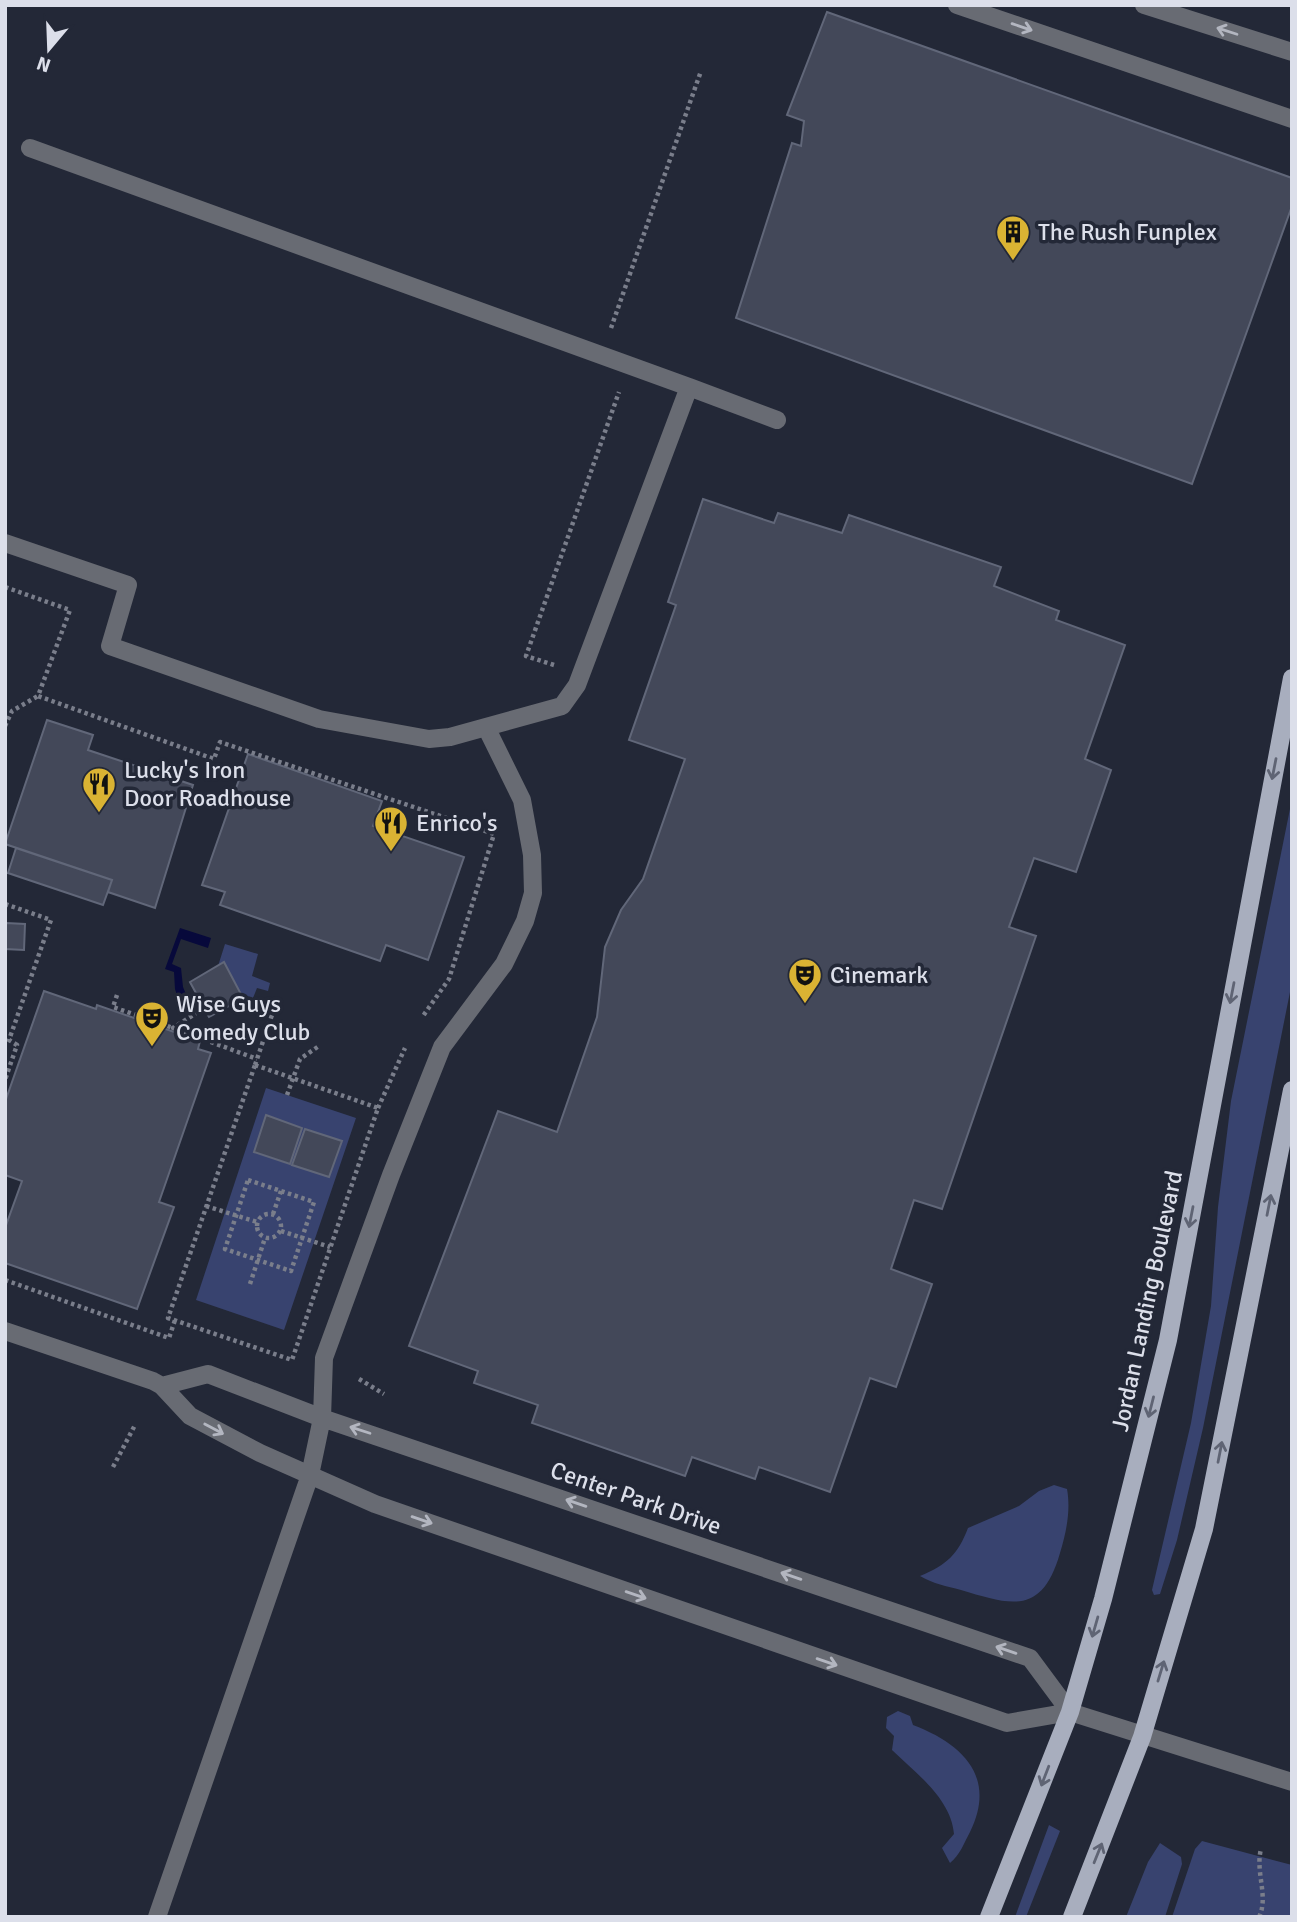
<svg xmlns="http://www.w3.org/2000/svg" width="1297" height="1922" viewBox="0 0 1297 1922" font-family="Signika,sans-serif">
  <rect width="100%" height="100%" fill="#232837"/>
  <path fill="#38436f" d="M1292 799V982L1203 1428 1177 1540 1160 1594 1154 1595 1152 1590 1191 1423 1211 1306 1218 1207 1231 1101Z
    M225 944 258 954 252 976 270 983 268 991 257 988 253 998 212 985Z
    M266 1088 356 1118 284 1330 196 1300Z
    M1054 1485 1067 1489C1071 1511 1066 1533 1060 1553 1042 1616 1011 1605 961 1590 946 1586 934 1584 920 1576 947 1565 958 1554 968 1528L1019 1506 1039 1491Z
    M898 1711 910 1716 913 1725C963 1744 997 1777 970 1832 964 1843 960 1855 950 1863L942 1848 954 1834C951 1799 917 1774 892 1750L894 1736 886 1728 887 1717Z
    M1049 1825 1060 1831 1026 1917H1015Z
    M1202 1841 1292 1865V1917H1172L1195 1849Z
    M1160 1843 1181 1857 1182 1864 1165 1917H1126L1148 1862Z"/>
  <path fill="#07093b" d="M180 928 211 938 208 948 181 939 172 964 181 968 183 987 192 1009 183 1014 175 989 174 972 165 969Z"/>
  <path fill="#434859" stroke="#616779" stroke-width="2" d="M827 12 1292 178V206L1192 484 736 318 792 143 801 146 804 121 787 115Z
    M703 499 774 523 778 513 842 533 849 515 1001 567 994 586 1059 611 1056 620 1125 645 1085 759 1111 770 1076 872 1034 858 1009 927 1036 936 942 1209 914 1200 891 1269 932 1284 896 1387 870 1378 830 1492 759 1467 755 1479 692 1457 685 1476 532 1423 538 1405 474 1383 478 1371 409 1346 498 1111 557 1132 597 1017 605 947 621 910 643 879 685 759 629 740 676 605 668 602Z
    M47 720 93 735 88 750 193 785 155 908 108 892 112 880 5 844Z
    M248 754 382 801 373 826 464 857 428 960 386 945 380 961 220 905 225 892 202 885Z
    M16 848 112 880 103 905 8 873Z
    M6 923 25 924 24 950 5 949Z
    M224 962 243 998 209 1017 190 982Z
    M44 991 96 1009 97 1005 200 1041 198 1049 211 1053 159 1202 174 1207 137 1309 5 1263V1228L22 1181 5 1175V1102Z
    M266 1115 302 1128 290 1164 254 1152Z
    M305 1129 342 1141 329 1177 292 1165Z"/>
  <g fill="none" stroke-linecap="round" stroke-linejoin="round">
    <path stroke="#7a7e8b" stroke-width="4.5" stroke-dasharray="3.5 3.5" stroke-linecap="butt" d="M611 328 701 71
      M5 587 70 610 38 696 214 759 220 742 494 834 449 979 423 1016
      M554 665 526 656 619 392
      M5 726 12 711 38 696
      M5 904 51 920 9 1040 17 1045 5 1080
      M117 995 113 1007 173 1028
      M204 1008 173 1028 257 1059
      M255 1065 378 1108 292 1360 168 1318Z
      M255 1065 274 1009
      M287 1095 300 1059 319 1046
      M378 1108 405 1048
      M248 1180 314 1202 291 1271 225 1249Z
      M206 1206 257 1222
      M257 1226a12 12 0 1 1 24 0a12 12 0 1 1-24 0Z
      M273 1214 281 1191
      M281 1231 330 1247
      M5 1280 169 1338 175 1320
      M250 1284 265 1238
      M359 1379 384 1394
      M113 1467 135 1425
      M1259 1917C1269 1897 1255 1872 1261 1849"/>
    <path stroke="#686b73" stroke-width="18" d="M957 5 1292 119
      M1144 5 1292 52
      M30 148 689 387
      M5 543 128 585 110 646 319 719 429 739 450 737 562 706 577 685 689 387 777 420
      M5 1331 153 1381 162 1386 190 1416 260 1453 375 1504 1007 1723 1070 1712 1292 1782
      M162 1386 208 1374 322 1418 1030 1658 1070 1712
      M157 1917 310 1475 322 1418 324 1358 391 1175 442 1047 504 964 525 921 533 893 532 855 522 800 486 727"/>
    <path stroke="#a8aebe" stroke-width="18" d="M989 1917 1070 1712 1103 1599 1168 1340 1292 678
      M1072 1917 1142 1737 1204 1529 1292 1090"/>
  </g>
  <defs><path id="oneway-shaft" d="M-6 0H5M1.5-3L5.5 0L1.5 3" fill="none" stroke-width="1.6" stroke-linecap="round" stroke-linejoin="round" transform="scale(1.75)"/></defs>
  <g stroke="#b3b6c0">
    <use href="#oneway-shaft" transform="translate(1022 27) rotate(19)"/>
    <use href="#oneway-shaft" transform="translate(1227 31) rotate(-162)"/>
    <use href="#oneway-shaft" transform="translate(214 1429) rotate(28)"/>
    <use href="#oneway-shaft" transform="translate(360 1430) rotate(-162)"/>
    <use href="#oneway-shaft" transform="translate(576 1503) rotate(-161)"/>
    <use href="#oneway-shaft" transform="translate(422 1520) rotate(19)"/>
    <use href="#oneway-shaft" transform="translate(791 1576) rotate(-161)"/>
    <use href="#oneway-shaft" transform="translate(636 1595) rotate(19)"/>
    <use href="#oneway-shaft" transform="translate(1006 1650) rotate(-161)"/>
    <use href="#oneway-shaft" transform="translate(827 1662) rotate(19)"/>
  </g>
  <g stroke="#5f6474">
    <use href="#oneway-shaft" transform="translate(1274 769) rotate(101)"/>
    <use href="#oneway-shaft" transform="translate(1232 993) rotate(101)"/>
    <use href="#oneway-shaft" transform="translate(1269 1205) rotate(-79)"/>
    <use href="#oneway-shaft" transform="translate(1191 1217) rotate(101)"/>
    <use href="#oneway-shaft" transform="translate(1151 1407) rotate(104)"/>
    <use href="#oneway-shaft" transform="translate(1220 1452) rotate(-79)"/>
    <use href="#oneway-shaft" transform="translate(1095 1627) rotate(106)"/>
    <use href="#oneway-shaft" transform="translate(1161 1671) rotate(-73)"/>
    <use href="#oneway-shaft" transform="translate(1045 1776) rotate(111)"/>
    <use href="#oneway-shaft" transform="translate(1098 1853) rotate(-68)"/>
  </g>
  <defs>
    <g id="building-pin" transform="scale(1.75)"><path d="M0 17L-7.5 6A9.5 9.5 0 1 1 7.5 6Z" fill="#dab333" stroke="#232837"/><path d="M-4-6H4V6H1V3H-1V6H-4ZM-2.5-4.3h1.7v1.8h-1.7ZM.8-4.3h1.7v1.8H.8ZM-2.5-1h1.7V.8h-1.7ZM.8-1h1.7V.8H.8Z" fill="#111"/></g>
    <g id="restaurant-pin" transform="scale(1.75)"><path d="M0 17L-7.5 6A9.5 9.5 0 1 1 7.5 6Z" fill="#dab333" stroke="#232837"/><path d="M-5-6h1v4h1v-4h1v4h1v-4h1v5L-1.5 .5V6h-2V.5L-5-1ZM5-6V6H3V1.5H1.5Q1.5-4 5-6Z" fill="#111"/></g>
    <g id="theatre-pin" transform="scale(1.75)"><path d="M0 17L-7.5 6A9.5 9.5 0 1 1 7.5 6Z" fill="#dab333" stroke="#232837"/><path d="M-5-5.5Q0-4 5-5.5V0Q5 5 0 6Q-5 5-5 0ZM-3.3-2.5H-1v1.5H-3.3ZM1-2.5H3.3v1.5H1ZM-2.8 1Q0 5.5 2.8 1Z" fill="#111"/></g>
  </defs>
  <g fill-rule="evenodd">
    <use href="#building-pin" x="1013" y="232"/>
    <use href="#restaurant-pin" x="99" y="784"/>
    <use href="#restaurant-pin" x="391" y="823"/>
    <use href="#theatre-pin" x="805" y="975"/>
    <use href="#theatre-pin" x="152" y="1018"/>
  </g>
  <g text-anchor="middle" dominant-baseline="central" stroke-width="7" stroke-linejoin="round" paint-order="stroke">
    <g font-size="24" fill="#dcdfea" stroke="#232837" text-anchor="start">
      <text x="1038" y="232">The Rush Funplex</text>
      <text x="124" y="770">Lucky's Iron<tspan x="124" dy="28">Door Roadhouse</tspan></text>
      <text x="416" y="823">Enrico's</text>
      <text x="830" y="975">Cinemark</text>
      <text x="176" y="1004">Wise Guys<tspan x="176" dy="28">Comedy Club</tspan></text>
    </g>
    <g font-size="24" fill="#dcdfea" stroke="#232837">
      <text transform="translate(1147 1301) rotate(-78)">Jordan Landing Boulevard</text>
      <text transform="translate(636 1498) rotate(19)">Center Park Drive</text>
    </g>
  </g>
  <rect width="1297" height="1922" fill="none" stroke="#dcdfea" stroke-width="14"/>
  <g transform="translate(49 49) rotate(199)" stroke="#232837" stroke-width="5" paint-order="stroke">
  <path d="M0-5L12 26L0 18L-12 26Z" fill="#dcdfea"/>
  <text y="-10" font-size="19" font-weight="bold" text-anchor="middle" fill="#dcdfea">N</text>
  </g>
</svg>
